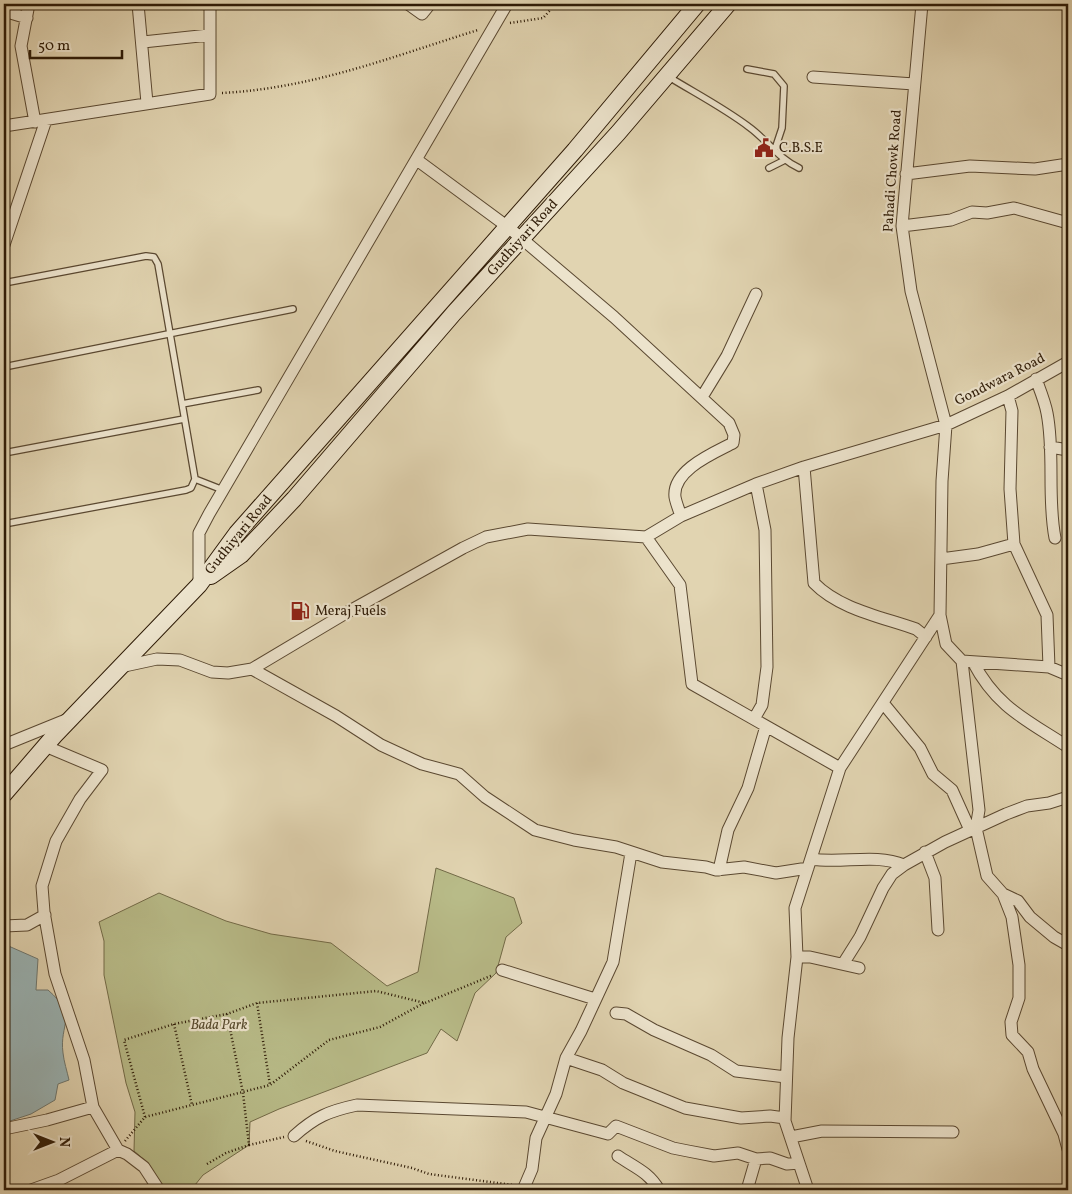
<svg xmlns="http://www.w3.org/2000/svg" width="1072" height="1194" viewBox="0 0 1072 1194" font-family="Vollkorn,serif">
  <rect width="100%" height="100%" fill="#e1d4b1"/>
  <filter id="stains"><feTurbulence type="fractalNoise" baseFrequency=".004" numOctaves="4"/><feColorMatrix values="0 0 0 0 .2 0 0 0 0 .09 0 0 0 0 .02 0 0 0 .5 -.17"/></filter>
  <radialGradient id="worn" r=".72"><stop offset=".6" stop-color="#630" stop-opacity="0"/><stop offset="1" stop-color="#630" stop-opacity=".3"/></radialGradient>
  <path fill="#b8bb88" stroke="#726a47" d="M436 868 514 898 522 923 506 937 496 973 475 993 457 1041 441 1029 427 1053 279 1109 250 1122 249 1145 203 1175 191 1190H161L149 1164 134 1151 135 1112 126 1083 104 975V941L99 922 159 893 226 921 271 934 331 943 387 986 418 972Z"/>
  <path fill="#9ab5b7" stroke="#6e7770" d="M4 944 38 959 36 990H48C79 1017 59 1023 63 1053 64 1062 67 1071 69 1080L58 1084 55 1100 31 1114 4 1123Z"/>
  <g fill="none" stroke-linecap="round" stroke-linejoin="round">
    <g stroke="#5a4831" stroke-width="8">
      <path id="lane" d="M747 69 774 74 784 86 782 128 775 149
        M669 77C695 93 724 108 749 127 767 140 779 159 799 168
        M769 168 783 161
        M4 283 146 256 154 257 158 264 195 479 223 490
        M4 367 293 309
        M182 404 258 390
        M4 453 184 419
        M4 524 186 490 191 488 195 479"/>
    </g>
    <g stroke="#5a4831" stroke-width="13">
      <path id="street" d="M29 4 21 46 35 122
        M138 4 147 103
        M408 4 422 14 430 4
        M4 11 27 18
        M143 42 209 35
        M813 77 914 84
        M4 126 210 94V4
        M417 160 508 227 614 317 729 423 734 435 733 443C714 453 672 470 675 497 676 503 679 510 681 516
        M906 174 970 166 1035 169 1068 164
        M902 226 951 220 972 212 987 213 1014 208 1068 223
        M4 245 46 120
        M1036 379C1040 390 1045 402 1047 413 1055 454 1047 497 1055 538
        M702 397 727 356 756 294
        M1050 447 1068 450
        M804 467 814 583C839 609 882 617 916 629L926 637
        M646 537 680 585 692 684 840 768
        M1014 544 1047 615 1049 667
        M941 559 978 554 1014 544 1010 489 1012 411 1008 396
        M199 585V533L209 514 507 4
        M940 615 946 644 962 661 1049 667 1068 675
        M962 661 979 810 976 828 987 876 1003 894 1018 901 1030 917 1054 937 1068 945
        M973 662C997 708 1027 720 1068 747
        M120 667 157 659 180 660 212 672 228 673 252 669 346 613 463 548 486 537 528 529 646 537 681 516 756 484 804 467 946 425 1008 396 1068 362
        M252 669 336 716 381 745 422 764 459 774 485 797 535 830 574 840 616 847 662 862 706 867 716 870 744 867 776 873 808 868
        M883 703 920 748 933 774 952 790 970 830
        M754 719 762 705 767 667 765 530 756 484
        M4 745 68 719
        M45 746 102 770 80 799 56 841 42 886 44 912 55 974 84 1060 93 1107 118 1150 127 1154 144 1167 159 1190
        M925 852 935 878 938 930
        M811 859C842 864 875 853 904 865
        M719 870 728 830 748 788 766 726
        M1003 894 1012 917 1019 965V998L1011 1022 1012 1035 1028 1052 1033 1069 1064 1134 1068 1149
        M4 926 27 925 45 915
        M797 957H810L859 968
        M843 964 860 937 883 888 892 874 904 865 945 842 1006 814 1027 806 1049 803 1068 797
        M502 970 595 999
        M616 1013 626 1014 654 1030 711 1055 736 1071 786 1077
        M566 1058 602 1070 623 1083 685 1108 741 1118 770 1116 785 1118
        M4 1129 47 1120 93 1107
        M294 1136C315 1117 329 1111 357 1105L526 1112 608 1134 616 1126 673 1148 688 1151 714 1156 738 1153 756 1159 770 1158 787 1164 799 1163
        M791 1137 822 1131 953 1132
        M618 1156C634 1167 649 1172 659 1190
        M31 1190 59 1180 118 1150
        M523 1190 532 1169 536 1138 556 1094 566 1058 581 1031 613 962 631 853
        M747 1190 756 1159
        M808 1190 785 1121 788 1038 797 957 795 908 840 768 940 615 942 481 946 425 911 291 902 226 922 4"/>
    </g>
    <g stroke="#2d1a06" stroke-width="18">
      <path id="secondary" d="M211 576 241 555 294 499 454 313 618 133 728 4
        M4 794 54 736 199 585 237 533 575 150 697 4"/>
    </g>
    <path stroke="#2d1a06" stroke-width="2.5" stroke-dasharray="1 2.5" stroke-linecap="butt" d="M510 23 543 18 556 4
      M222 93C314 88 391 57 478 30
      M257 1003 270 1085
      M174 1024 192 1105
      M145 1117 124 1040 174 1024 227 1014
      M125 1141 145 1117 270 1085 329 1040 380 1027 424 1003
      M306 1141 335 1151 412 1168 429 1174 513 1185
      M249 1145 284 1137
      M207 1164 226 1153 249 1145 243 1093 227 1014 257 1003 376 991 425 1003 493 975"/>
    <use href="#lane" stroke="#ece3cc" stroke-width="5.5"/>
    <use href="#street" stroke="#ece3cc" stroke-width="11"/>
    <use href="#secondary" stroke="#ece3cc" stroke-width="16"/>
  </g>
  <defs>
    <g id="civic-bare" transform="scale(1.5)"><path d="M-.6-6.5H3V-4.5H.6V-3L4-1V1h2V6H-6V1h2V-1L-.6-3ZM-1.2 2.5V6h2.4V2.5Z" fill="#8f2418" stroke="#ece3cc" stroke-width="2.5" paint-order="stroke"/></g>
    <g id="fuel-bare" transform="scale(1.5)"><path d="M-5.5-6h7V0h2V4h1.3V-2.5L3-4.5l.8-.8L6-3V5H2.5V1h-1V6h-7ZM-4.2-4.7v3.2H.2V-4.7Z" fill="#8f2418" stroke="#ece3cc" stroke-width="2.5" paint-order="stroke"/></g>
  </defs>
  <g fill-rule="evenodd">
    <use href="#civic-bare" x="764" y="148"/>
    <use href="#fuel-bare" x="300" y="611"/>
  </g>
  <g text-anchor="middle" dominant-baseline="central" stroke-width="4.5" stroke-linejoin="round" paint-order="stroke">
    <g font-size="14" fill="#2d1a06" stroke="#ece3cc" text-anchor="start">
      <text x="779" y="148">C.B.S.E</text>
      <text x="315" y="611">Meraj Fuels</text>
    </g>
    <g font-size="14" fill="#2d1a06" stroke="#ece3cc">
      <text transform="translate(893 171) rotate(-86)">Pahadi Chowk Road</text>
      <text transform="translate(523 238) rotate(-48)">Gudhiyari Road</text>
      <text transform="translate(1000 380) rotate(-27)">Gondwara Road</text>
      <text transform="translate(239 535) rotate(-51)">Gudhiyari Road</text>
    </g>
    <g font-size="14" font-style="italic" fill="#574a2d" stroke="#ece3cc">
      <text x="219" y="1025">Bada Park</text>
    </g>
  </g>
  <rect width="1072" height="1194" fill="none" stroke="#e1d4b1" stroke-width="20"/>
  <rect x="5" y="5" width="1062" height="1184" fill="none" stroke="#2d1a06" stroke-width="2.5"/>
  <rect x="10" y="10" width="1052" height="1174" fill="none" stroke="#2d1a06"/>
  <g transform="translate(52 1142) rotate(90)" stroke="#ece3cc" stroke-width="4" paint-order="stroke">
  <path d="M0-4L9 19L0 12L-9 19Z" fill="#2d1a06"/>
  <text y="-8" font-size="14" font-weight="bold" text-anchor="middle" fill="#2d1a06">N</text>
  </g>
  <path d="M30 50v8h92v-8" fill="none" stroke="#2d1a06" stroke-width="2.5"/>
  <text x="38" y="50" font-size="15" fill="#2d1a06" stroke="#ece3cc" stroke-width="4" paint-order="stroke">50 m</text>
  <rect width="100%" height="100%" filter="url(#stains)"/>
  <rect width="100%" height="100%" fill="url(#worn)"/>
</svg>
